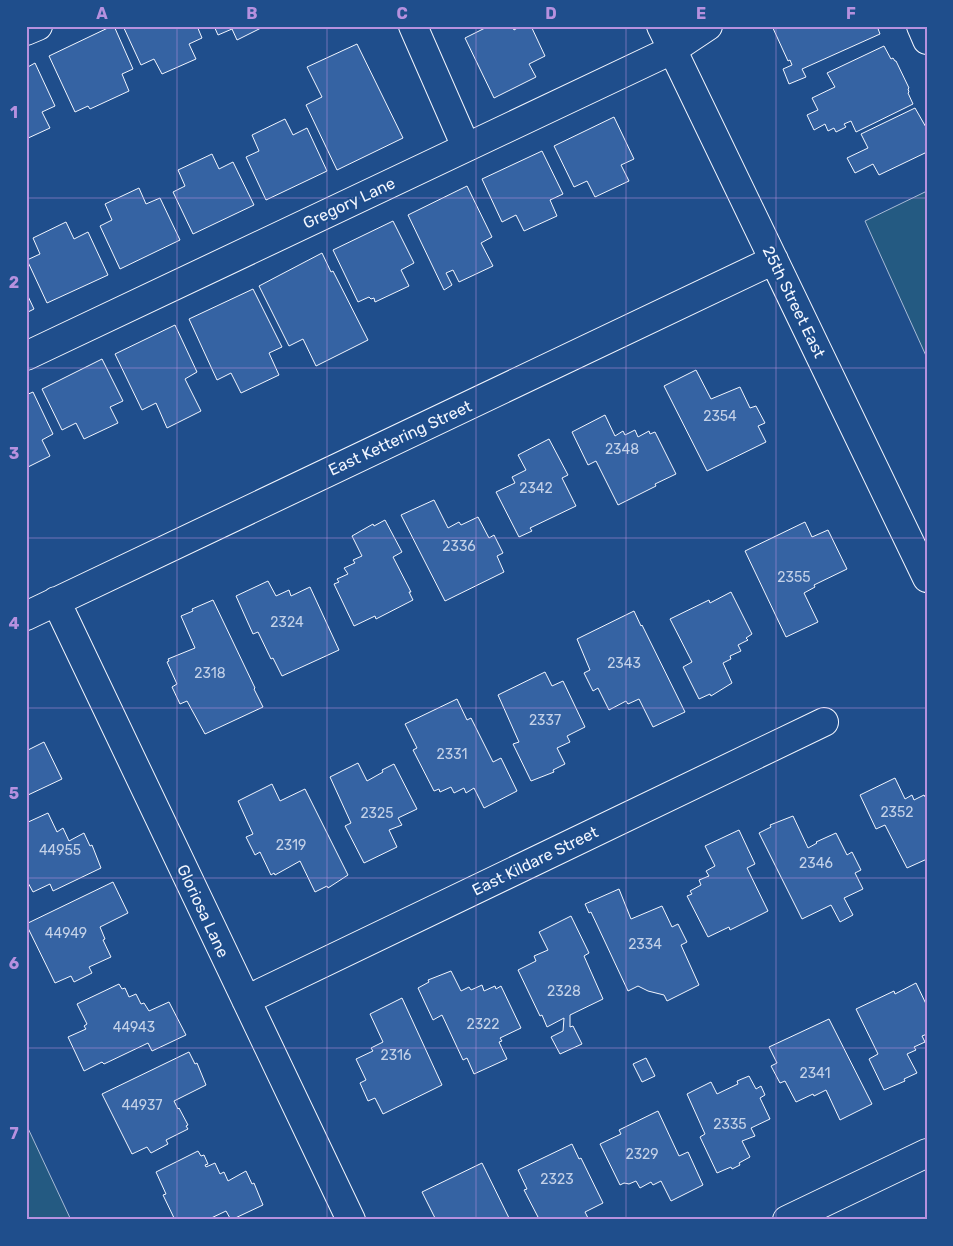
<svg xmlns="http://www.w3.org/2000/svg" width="953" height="1246" viewBox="0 0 953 1246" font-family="Rubik,sans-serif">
  <rect width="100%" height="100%" fill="#1f4e8c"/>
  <path fill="#245a82" stroke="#a8bbd7" d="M927 191V358L865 221Z
    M26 1124 71 1220H26Z"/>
  <path fill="#3563a3" stroke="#f2f6ff" d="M112 26H114L133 69 122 74 129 91 90 109 88 106 75 112 49 56Z
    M123 26H197L202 38 189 44 196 59 162 74 154 59 141 65Z
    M214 26H265L237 40 232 29 218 35Z
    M489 26H512L514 30 521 26H531L545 56 529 64 536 77 494 98 465 38Z
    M772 26H877L880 34 802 69 806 77 789 84 783 69 792 65 790 60 788 61Z
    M357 44 403 138 337 170 306 105 322 97 307 67Z
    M884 46 891 59 893 58 895 61H896L909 88 908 89 909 92 908 93 913 104 856 132 851 121 844 124 846 127 836 132 834 128 828 131 825 124 814 130 807 115 818 110 812 98 835 87 827 73Z
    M35 63 55 106 42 112 50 128 26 139V68Z
    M915 108 927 129V152L879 175 873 164 855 173 847 158 868 148 861 134Z
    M614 117 634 159 621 165 629 181 595 197 587 181 574 187 554 146Z
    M285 119 293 135 307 128 327 171 266 200 246 157 259 151 252 135Z
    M542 151 563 194 550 200 557 216 524 231 516 215 502 222 482 179Z
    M212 154 219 169 233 162 254 205 193 234 173 192 185 186 178 170Z
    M467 186 492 237 481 243 493 266 459 282 453 270 446 273 452 285 444 290 408 215Z
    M139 188 146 204 160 198 180 240 120 269 100 226 112 220 105 204Z
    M393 221 414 263 401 270 409 286 375 302 374 298 371 299 369 297 358 302 333 250Z
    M66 222 74 239 88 232 108 275 47 303 27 260 40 254 33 238Z
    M322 253 331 272 333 271 368 340 316 366 303 339 289 346 259 286Z
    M253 289 282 347 269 353 279 375 241 393 231 373 217 380 189 319Z
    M26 292 34 309 26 313Z
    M175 325 197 372 185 379 201 411 167 428 156 403 142 410 115 354Z
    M102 359 123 401 110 407 118 423 84 439 76 423 62 430 42 389Z
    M696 370 711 399 740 387 750 408 756 406 765 423 758 426 766 442 707 471 664 386Z
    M33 392 53 434 42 440 50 456 26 468V395Z
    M605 415 615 436 623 431 625 435 635 430 638 437 649 431 650 434 655 432 676 474 655 484 656 486 618 505 596 461 588 465 572 432Z
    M549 439 568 475 562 478 576 506 530 528 532 531 519 537 496 492 515 483 512 477 526 470 518 455Z
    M434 500 448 528 459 522 461 525 478 517 489 538 494 535 503 553 497 556 504 572 445 601 401 515Z
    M385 520 402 552 393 557 411 592H409L413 600 376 619 375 616 354 626 334 584 339 582 337 579 348 574 344 568 355 563 353 560 362 556 352 536 373 524 374 526Z
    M805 522 812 537 828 530 847 569 814 585 815 587 804 593 818 622 786 637 745 551Z
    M268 581 276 596 289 590 291 596 310 587 339 650 282 676 273 658 271 659 258 632 253 634 236 596Z
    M731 592 752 634 746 638 748 640 738 645 741 651 730 656 731 659 723 663 732 683 711 696 710 694 699 699 683 667 692 662 670 619 709 600 710 603Z
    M213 600 255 688 254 689 263 707 205 734 187 701 180 704 172 687 177 684 167 662 169 661 168 659 195 648 181 616 193 611 192 609Z
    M634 611 641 626 642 625 685 712 653 727 639 699 628 704 626 701 609 710 598 688 593 691 584 673 590 670 577 639Z
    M545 672 552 686 563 681 585 727 567 736 570 742 557 748 565 764 553 770 554 772 531 781 513 744 519 742 498 695Z
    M457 699 467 720 471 718 493 762 501 758 517 791 484 808 474 788 466 793 464 788 454 793 451 787 440 792 439 789 434 791 413 750 417 748 405 724Z
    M44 742 62 779 28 795 26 791V751Z
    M358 763 367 781 383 772 382 770 394 764 417 809 398 818 402 825 389 830 397 847 364 863 345 826 351 823 330 777Z
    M895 778 905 799 912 795 914 800 924 795 927 800V859L907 868 885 825 876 829 860 795Z
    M272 784 280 801 305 789 348 875 328 888 327 886 315 892 300 861 275 875 274 873 271 875 260 852 255 855 246 837 253 834 238 801Z
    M48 813 57 832 63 828 69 841 84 833 90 846 92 845 101 868 53 891 50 884 33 892 26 879V823Z
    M793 816 808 848 817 843 816 842 836 833 847 855 852 852 861 870 855 873 863 889 844 898 853 915 840 922 831 905 802 919 759 833 771 827 770 825Z
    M739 830 755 864 747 868 768 911 730 930 729 927 708 937 687 896 692 894 690 891 701 885 699 880 709 876 706 871 715 866 705 846Z
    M113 882 128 913 100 927 105 939 103 940 111 957 89 967 92 973 74 982 71 976 55 983 26 924Z
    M619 889 631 919 662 906 672 927 678 924 687 942 681 945 699 985 667 1001 664 995 648 991 638 986 628 991 591 912 589 913 585 904Z
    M571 916 589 953 584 956 603 999 570 1015V1027L573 1026 582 1044 560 1054 551 1037 563 1031 564 1018 547 1027 542 1015 540 1016 518 970 536 961 534 956 548 950 539 932Z
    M451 971 461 991 469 987 471 990 482 985 484 991 495 986 496 989 501 986 521 1028 500 1038 502 1041 499 1042 507 1059 474 1074 467 1058 463 1060 442 1015 433 1020 418 988 429 982 428 980Z
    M916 983 927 1006V1034L922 1036 925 1042 914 1047 916 1050 907 1054 917 1073 904 1079 905 1081 884 1090 869 1059 878 1054 856 1009 894 991 895 994Z
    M119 984 122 989 125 988 129 997 136 994 141 1004 144 1003 149 1011 169 1002 186 1035 152 1051 148 1043 104 1064 102 1062 84 1071 68 1037 86 1029 84 1026 87 1024 77 1004Z
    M402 998 442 1085 383 1114 375 1098 368 1101 360 1083 366 1080 356 1059 373 1051 371 1048 383 1042 370 1014Z
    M829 1019 872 1104 840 1120 826 1090 814 1096 813 1094 796 1102 785 1081 780 1083 771 1066 777 1063 769 1047Z
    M189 1052 195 1064 197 1063 206 1085 174 1101 178 1109 179 1108 188 1125 186 1126 188 1129 166 1140 168 1144 151 1153 147 1147 132 1154 102 1094Z
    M646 1058 655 1076 642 1082 633 1064Z
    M749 1076 756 1089 761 1086 765 1095 760 1098 770 1119 751 1128 755 1136 742 1141 750 1157 739 1163 740 1165 732 1169 731 1167 717 1173 700 1137 705 1134 687 1094 711 1082 717 1094 738 1084 737 1081Z
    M658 1111 679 1156 688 1152 703 1185 671 1201 661 1181 653 1185 651 1182 640 1188 636 1181 629 1184 624 1183 620 1185 600 1144 621 1134 619 1130Z
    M572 1144 579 1159 581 1158 603 1203 585 1212 588 1218 585 1220H534L538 1217 524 1190 527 1189 518 1170Z
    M198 1151 201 1156 204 1155 208 1164 205 1165 206 1167 215 1163 220 1174 224 1172 228 1181 246 1171 252 1184 254 1183 263 1205 231 1220 226 1211 207 1220H175L163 1195 166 1194 156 1172Z
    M482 1163 510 1220H436L422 1192Z"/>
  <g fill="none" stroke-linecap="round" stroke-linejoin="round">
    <g stroke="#f2f6ff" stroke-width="30">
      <path id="minor" d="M413 26 466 147
        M661 26 927 578
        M921 26 927 40
        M26 31 38 26
        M26 356 672 50 708 26
        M56 601 351 1220
        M26 616 774 260
        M246 1000 824 722
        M787 1220 927 1153"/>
    </g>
    <use href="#minor" stroke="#1f4e8c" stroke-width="28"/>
  </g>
  <path fill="none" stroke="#b691df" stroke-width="1" stroke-opacity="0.55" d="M177 26V1220M327 26V1220M476 26V1220M626 26V1220M776 26V1220M26 198H927M26 368H927M26 538H927M26 708H927M26 878H927M26 1048H927"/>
  <g text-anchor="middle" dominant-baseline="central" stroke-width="4" stroke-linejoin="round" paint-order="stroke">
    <g font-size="14" fill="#c3d1e8">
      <text x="720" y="416">2354</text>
      <text x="622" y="449">2348</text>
      <text x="536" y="488">2342</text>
      <text x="459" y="546">2336</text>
      <text x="794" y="577">2355</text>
      <text x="287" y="622">2324</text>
      <text x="624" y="663">2343</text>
      <text x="210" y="673">2318</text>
      <text x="545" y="720">2337</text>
      <text x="452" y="754">2331</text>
      <text x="897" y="812">2352</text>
      <text x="377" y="813">2325</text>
      <text x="291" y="845">2319</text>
      <text x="60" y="850">44955</text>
      <text x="816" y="863">2346</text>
      <text x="66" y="933">44949</text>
      <text x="645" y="944">2334</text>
      <text x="564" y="991">2328</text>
      <text x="483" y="1024">2322</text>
      <text x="134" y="1027">44943</text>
      <text x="396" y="1055">2316</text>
      <text x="815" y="1073">2341</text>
      <text x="142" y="1105">44937</text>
      <text x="730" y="1124">2335</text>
      <text x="642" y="1154">2329</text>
      <text x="557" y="1179">2323</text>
    </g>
    <g font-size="16" fill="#f2f6ff" stroke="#1f4e8c">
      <text transform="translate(349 203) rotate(-25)">Gregory Lane</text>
      <text transform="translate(794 302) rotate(64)">25th Street East</text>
      <text transform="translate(400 438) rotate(-25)">East Kettering Street</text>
      <text transform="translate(535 861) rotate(-26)">East Kildare Street</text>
      <text transform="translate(203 911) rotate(65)">Gloriosa Lane</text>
    </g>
  </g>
  <rect width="953" height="1246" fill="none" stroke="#1f4e8c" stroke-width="55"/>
  <rect x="28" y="28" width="898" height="1190" fill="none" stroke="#b691df" stroke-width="2"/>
  <g font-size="16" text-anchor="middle" font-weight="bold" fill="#b691df">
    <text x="102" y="19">A</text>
    <text x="252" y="19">B</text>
    <text x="402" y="19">C</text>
    <text x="551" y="19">D</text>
    <text x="701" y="19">E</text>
    <text x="851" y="19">F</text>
    <text x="14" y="118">1</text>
    <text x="14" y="288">2</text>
    <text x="14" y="459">3</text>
    <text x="14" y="629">4</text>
    <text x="14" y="799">5</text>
    <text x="14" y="969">6</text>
    <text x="14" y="1139">7</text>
  </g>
</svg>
